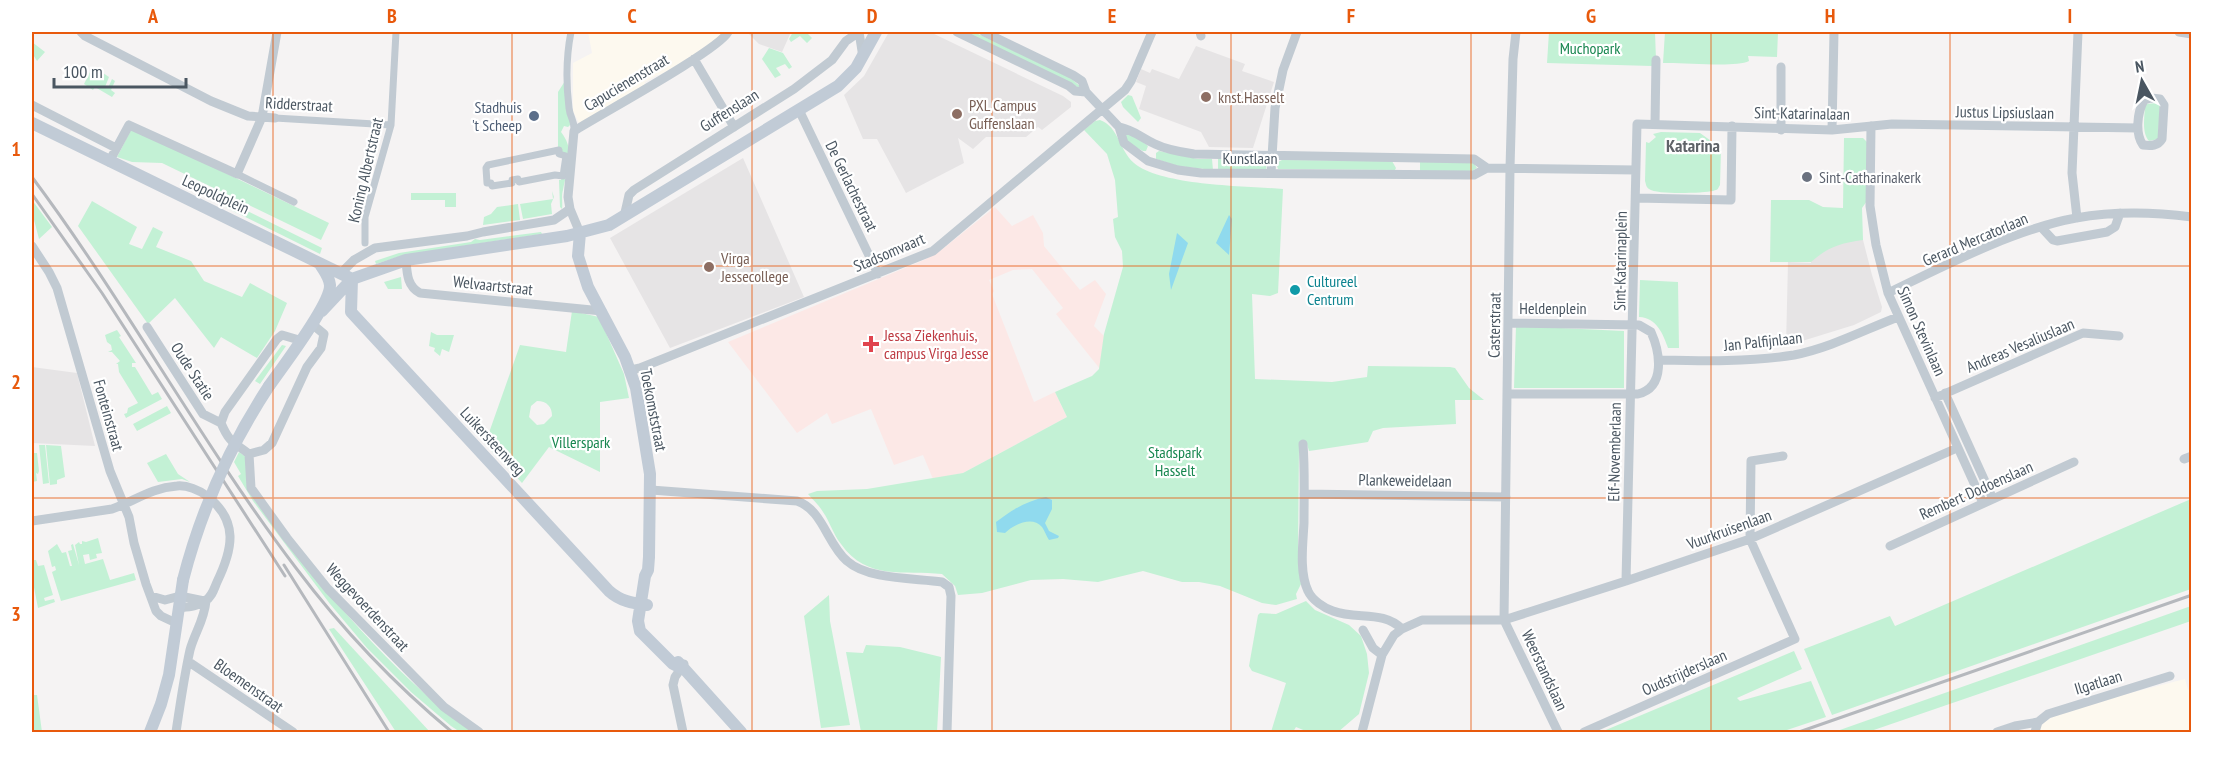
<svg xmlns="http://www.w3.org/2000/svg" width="2223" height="764" viewBox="0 0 2223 764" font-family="'PT Sans Narrow',sans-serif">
  <rect width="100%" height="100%" fill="#f5f3f3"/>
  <path fill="#fdf9ef" d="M588 32H726L701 54 659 75H657L645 82 644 86 580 125 573 111V63L592 53Z
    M2185 679 2188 690 2191 689V732H2039L2040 727 2044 722 2055 716 2103 700Z"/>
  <path fill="#e6e4e5" d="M747 32H791L782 52 759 44Z
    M889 32H930L1063 96 1071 102V107L1042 130 1038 127 1026 137H986L973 149 958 138 964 163 906 193 877 139H863L844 95 864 76Z
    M1196 46 1245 64 1242 71 1274 82 1253 148 1209 147 1201 132 1139 109 1146 86 1136 82 1141 69 1150 73 1152 69 1179 79Z
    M743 158 804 297 670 348 610 238Z
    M1811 240H1863L1872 275 1882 307 1881 312 1854 325 1786 346 1788 262 1811 263Z
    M32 367 77 373 95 446 32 443Z"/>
  <path fill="#fce8e6" d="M995 207 1012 226 1033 215 1043 233 1044 246 1080 290 1095 280 1106 294 1094 326 1104 336 1100 369 1056 314 1063 308 1032 269 1013 270 989 280 994 291 992 294 1034 402 1055 392 1067 417 963 473 933 479 923 455 894 465 871 409 832 424 827 413 797 433 728 342 924 260 940 251Z"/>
  <path fill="#c3f1d5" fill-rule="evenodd" d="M793 32H810L808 34 812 38 807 43 800 36 791 42 789 39Z
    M964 32H974L1069 77 1080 86 1079 88Z
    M1549 32 1575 33V32H1655L1656 60 1652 66 1547 63Z
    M1665 32H1778L1777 57 1748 56 1749 61C1735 68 1682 62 1663 63Z
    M32 42 45 52 37 61 32 53Z
    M769 48 783 53 792 67 789 69 785 64 776 68 781 75 775 78 762 59Z
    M98 69 104 71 103 73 109 77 105 87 108 88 112 79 115 81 111 90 115 93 112 97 95 87 93 90 84 84 90 72 95 74Z
    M565 81 571 124 568 127 564 126 561 132C576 151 567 168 563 190 561 196 563 203 562 209L560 207 559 180H561L566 157 558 150V92Z
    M1128 95 1132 96 1141 118 1138 122 1123 107 1121 102Z
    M2158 103 2160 105 2158 139 2149 141C2141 132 2145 115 2145 104Z
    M1100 120C1119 127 1119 150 1134 163 1161 186 1247 186 1283 189L1278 293 1270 296 1252 294 1255 379 1332 382 1367 377 1368 366 1450 367 1455 368 1469 388 1484 400H1455L1456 424 1383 428 1373 431 1368 442 1316 450 1309 451 1307 444 1299 445 1298 556 1301 584 1296 594 1297 599 1276 605 1262 603 1220 586 1199 582H1182L1143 571 1098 582 1063 579 1031 580 982 593 958 595 955 586 942 574C904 570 867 581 841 544 833 534 830 522 823 512 819 505 813 500 808 494L817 491 867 489 963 473 1067 417 1055 392 1092 376 1099 369 1104 334 1123 267 1122 251 1115 237 1113 219 1118 217 1115 180 1107 154 1084 130 1095 121Z
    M132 128 329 223 321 240 162 163 132 162 117 157Z
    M1661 132 1700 133 1721 148 1720 185C1717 190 1719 189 1713 191 1703 193 1657 195 1649 189 1646 187 1646 184 1645 181L1646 142 1649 143 1656 137 1653 134Z
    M1126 134H1133L1148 146 1146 151H1143L1128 143 1125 137Z
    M1844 138H1863L1867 142V201L1862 208 1863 240C1840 243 1828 247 1811 262H1770L1771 200H1809L1823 207 1843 208Z
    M1159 151 1198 159H1212L1213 170 1178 166 1156 159V153Z
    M1218 159H1262L1267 163 1266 169 1218 170Z
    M1282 160 1392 161 1396 168 1395 170 1278 169 1276 163Z
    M1420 161H1472L1477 168 1472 171 1420 172Z
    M552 191 554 197 551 204 552 214 523 219 520 204 553 199Z
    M411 193H456V207H445V200H411Z
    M215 195 322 248 320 254 227 208 214 198Z
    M32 200 52 227 39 239 32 212Z
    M92 201 137 227 129 244 142 249 153 227 163 232 156 247 191 261 204 281 242 297 250 283 287 303 275 331 257 358 221 337 214 348 175 298 148 324 78 226Z
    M518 204 520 220 483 225 484 217 491 214 497 207Z
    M541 232 542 234 404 255 376 264 375 261 399 253 471 242 475 239 480 240Z
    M401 277 402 289H388L384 282Z
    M1640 280 1678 282 1679 348H1668C1663 334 1657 318 1639 317Z
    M572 311 599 317 624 374 629 398 600 402V472L549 447 522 483 485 444 520 345 566 352ZM537 401C547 401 552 407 552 416L544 424 537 425 529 417 531 406Z
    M1516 326 1624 331V388H1514Z
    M117 330 121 336 119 337 136 363H132V367H135L152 395 158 392 162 399 126 418 124 414 127 413 128 408 138 403 119 372 118 364H116L120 361 112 352H108L112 350 111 345 107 342 105 335Z
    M431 332 437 335H454L449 352 442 349 440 356 434 351 435 348 429 346Z
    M282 345 286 346 260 384 255 381Z
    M167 406 171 413 137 431 133 424Z
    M32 445 33 453H37L39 471 38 474 36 473 37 481 32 482Z
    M39 445H45L49 483 43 484Z
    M46 445 61 446 65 477 57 480V484L50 485Z
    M239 452 246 457 248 489 252 497C317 581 386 670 473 732H460L451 726 411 692 367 648 330 604 253 501 238 476 241 474 234 462Z
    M166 454 178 474 190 482 182 479 158 482 147 463Z
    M2191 499V589L1832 715 1804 649 1890 616 1895 626Z
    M98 538 102 553 96 554 97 558 90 560 89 554 83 555 85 564 103 559 110 580 134 573 136 580 61 601 52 572 56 570 55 566 52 567 48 551 57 544 62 553 66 552 70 566H72L68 551 72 550 71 545 73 544 79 565 75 545 79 542 80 544H82V541L86 542Z
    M36 560 38 566 44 565 53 595 44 598 45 601 54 599 55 602 38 608 32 577V560Z
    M829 595 830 621 850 725 821 728 804 616Z
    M1306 601 1315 610 1349 625 1361 636 1367 654 1369 673 1359 714 1338 732H1308L1296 727 1293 732H1271L1286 683 1252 671 1249 666 1258 615 1260 613 1276 614Z
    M2191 606V621L1868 732 1837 731Z
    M334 628 430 732H396L329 629Z
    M866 645 900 647 941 657 937 732H861L846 652 863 653Z
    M1794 651 1802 669 1737 698 1740 701 1811 681 1826 717 1781 732H1601Z
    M32 695H37L42 732H32Z"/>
  <path fill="#90daee" d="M1229 215 1232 219 1229 255 1216 243Z
    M1177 233 1188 243 1171 290 1169 274Z
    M1046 497 1052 500V509L1045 523 1049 531 1059 536 1058 538 1049 540C1046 536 1045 531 1042 527 1032 515 1013 525 1005 533L997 532 996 522C1012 510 1026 501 1046 497Z"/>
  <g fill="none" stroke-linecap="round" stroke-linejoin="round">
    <path stroke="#c1cad2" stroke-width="7" d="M571 32C566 57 566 83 569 108 570 118 575 120 574 131
      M275 118 391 125
      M559 150V154L566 156 563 176 555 175 519 182 518 179 512 180V183L492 186 491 183H487L486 168 488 165Z
      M237 174 294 202
      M365 243V217L391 125 396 32"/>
    <path stroke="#c1cad2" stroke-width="9" d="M81 32 85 36 211 101 248 116 275 118
      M859 32 863 57
      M957 32 1069 86 1075 91 1086 92
      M984 32 1073 75 1082 81 1086 92 1119 127 1124 143 1148 161 1178 170 1201 173 1474 175 1487 168 1636 170
      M1200 32 1201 36
      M1516 32 1513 59 1510 168 1504 620 1558 732
      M2179 32 2192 34
      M694 59 734 127
      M2151 98 2160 99 2164 105 2162 139C2158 146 2151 146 2143 145 2135 134 2137 113 2144 100Z
      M32 105 116 148
      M799 110 878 274
      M1655 124 1656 60
      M1871 126 1870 206 1876 245 1888 293 1983 503
      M1119 127C1136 131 1140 137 1155 144 1167 150 1181 152 1194 154L1474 159 1487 168
      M1781 130V67
      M1832 130 1834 32
      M109 162 129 125 237 174 262 117 277 32
      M1271 173 1275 108 1283 70 1297 32
      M1636 198 1731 200 1732 126
      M624 217 629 195 634 190 794 89 832 60 846 41 859 32
      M2077 218 2072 173 2078 32
      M2041 227 2053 240 2057 241 2107 232 2115 227 2120 213
      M580 233 570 209 568 197 574 131C599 115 719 50 728 32
      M32 246 49 272 57 288 110 471 129 517 134 543 146 584 156 611 161 616 176 623
      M406 260C407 273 407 286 420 293L602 311
      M341 273 354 260 375 248 467 236 483 232 554 220 570 209
      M1888 293C1944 266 2015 229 2076 218 2115 211 2153 212 2192 217
      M147 327 203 414 221 423
      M299 340 282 335 277 339 225 412 221 423C230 444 234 442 249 454L251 488 287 538 328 589 444 707 479 732
      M1660 360C1704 361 1750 362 1794 355 1830 348 1864 330 1898 317
      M631 370 640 368 933 251 1125 90 1131 81 1152 32
      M1945 393 1993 499
      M1508 394H1638C1666 387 1660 352 1651 332L1639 325 1509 323
      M1935 398 2083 333 2119 336
      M1303 444C1305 470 1304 497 1304 523 1303 543 1299 572 1308 591 1312 600 1324 608 1333 611 1357 620 1383 610 1402 629
      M249 454 264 450 272 443 307 367 321 348 324 334 312 324
      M2184 459 2192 456
      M651 490 797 501C823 510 827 544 847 561 868 580 915 578 942 582L949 587 951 596 947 732
      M1304 494 1506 497
      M32 521 112 509C135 501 150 488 177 486 187 485 199 490 207 496 239 521 233 549 217 582 214 589 212 597 205 601 197 607 187 607 178 608
      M1890 546 2074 462
      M1626 581 1637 124 1832 130 1892 124 2138 128
      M151 596 165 600 180 596 204 601
      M1363 630 1373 648 1382 655
      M189 662 293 732
      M176 732C180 705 184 677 190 650 195 632 204 621 206 601
      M683 732 673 685 675 677 684 664
      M1362 732 1382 655 1394 635 1402 629 1422 620H1504L1626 581 1750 539 1957 448
      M1584 732 1795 639 1750 539 1751 461 1783 456
      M1997 732 2015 726 2038 722
      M2035 732 2038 722 2048 714 2170 676"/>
    <path stroke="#c1cbd6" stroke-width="12" d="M32 123 352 279
      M580 233 578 256 588 287 625 357 636 388 650 474 649 557 648 570 645 576 638 621 640 631 673 664 681 668
      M352 279 406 260 567 236 609 225 838 86 856 68 876 32
      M352 279 351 312 609 591C620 601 632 603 647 605
      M322 311 351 280
      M269 386C282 368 331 303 330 285 329 276 324 271 320 264
      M678 662 741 732
      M150 732 161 704 169 675 183 580"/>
    <path stroke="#b5b8bd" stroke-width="3" d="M32 177C126 303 201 443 296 568 342 629 394 684 452 732
      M32 194 102 293 285 576
      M284 565 389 732
      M1799 732 2192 595"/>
    <path stroke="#c1cbd6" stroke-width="12" d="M183 580C201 510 229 447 269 386"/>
  </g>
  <path fill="none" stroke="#e8590c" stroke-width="1.5" stroke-opacity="0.55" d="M273 32V732M512 32V732M752 32V732M992 32V732M1231 32V732M1471 32V732M1711 32V732M1950 32V732M32 266H2192M32 498H2192"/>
  <g fill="#8d6e63" stroke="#fff" stroke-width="2">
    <circle cx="1206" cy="97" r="6"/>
    <circle cx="957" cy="114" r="6"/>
    <circle cx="709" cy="267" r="6"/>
  </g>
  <circle fill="#5c6f8a" stroke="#fff" stroke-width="2" cx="534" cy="116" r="6"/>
  <circle fill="#6b7280" stroke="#fff" stroke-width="2" cx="1807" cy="177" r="6"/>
  <circle fill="#0f9aa8" stroke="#fff" stroke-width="2" cx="1295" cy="290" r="6"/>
  <path fill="#e0444e" stroke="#fff" stroke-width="2" d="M868 335h6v6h6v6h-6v6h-6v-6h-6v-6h6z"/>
  <g text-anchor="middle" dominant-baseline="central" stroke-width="4.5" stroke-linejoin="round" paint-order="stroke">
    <g font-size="16" fill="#17864f" stroke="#fff">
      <text x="1590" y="48">Muchopark</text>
      <text x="581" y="442">Villerspark</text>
      <text x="1175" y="452">Stadspark<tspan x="1175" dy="18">Hasselt</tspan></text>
    </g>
    <g font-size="16" fill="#4a5661" stroke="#fff">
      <text transform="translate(626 82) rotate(-31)">Capucienenstraat</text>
      <text transform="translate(299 104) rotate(3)">Ridderstraat</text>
      <text transform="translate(729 110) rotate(-32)">Guffenslaan</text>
      <text transform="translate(2005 112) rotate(1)">Justus Lipsiuslaan</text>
      <text transform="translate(1802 113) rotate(1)">Sint-Katarinalaan</text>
      <text x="1250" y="158">Kunstlaan</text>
      <text transform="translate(365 170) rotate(-77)">Koning Albertstraat</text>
      <text transform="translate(852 186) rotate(64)">De Gerlachestraat</text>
      <text transform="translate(216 194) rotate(25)">Leopoldplein</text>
      <text transform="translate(1975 239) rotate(-23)">Gerard Mercatorlaan</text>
      <text transform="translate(889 252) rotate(-23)">Stadsomvaart</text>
      <text transform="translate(1620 261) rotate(-89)">Sint-Katarinaplein</text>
      <text transform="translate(493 285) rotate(6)">Welvaartstraat</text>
      <text x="1553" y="308">Heldenplein</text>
      <text transform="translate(1494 325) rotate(-89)">Casterstraat</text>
      <text transform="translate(1922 331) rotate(66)">Simon Stevinlaan</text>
      <text transform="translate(1763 341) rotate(-6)">Jan Palfijnlaan</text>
      <text transform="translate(2020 345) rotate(-23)">Andreas Vesaliuslaan</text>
      <text transform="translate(193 371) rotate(57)">Oude Statie</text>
      <text transform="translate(654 410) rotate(79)">Toekomststraat</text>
      <text transform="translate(109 415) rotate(74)">Fonteinstraat</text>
      <text transform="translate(493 441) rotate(47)">Luikersteenweg</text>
      <text transform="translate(1614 452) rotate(-89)">Elf-Novemberlaan</text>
      <text transform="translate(1405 480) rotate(1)">Plankeweidelaan</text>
      <text transform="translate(1976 490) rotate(-24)">Rembert Dodoenslaan</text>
      <text transform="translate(1729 529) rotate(-20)">Vuurkruisenlaan</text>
      <text transform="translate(368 607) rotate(47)">Weggevoerdenstraat</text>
      <text transform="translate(1545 670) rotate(65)">Weerstandslaan</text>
      <text transform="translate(1684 672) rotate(-24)">Oudstrijderslaan</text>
      <text transform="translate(2098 682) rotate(-17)">Ilgatlaan</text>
      <text transform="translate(249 685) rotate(35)">Bloemenstraat</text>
    </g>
    <g font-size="16" fill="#785e54" stroke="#fff" text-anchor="start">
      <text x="1218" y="97">knst.Hasselt</text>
      <text x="969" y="105">PXL Campus<tspan x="969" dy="18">Guffenslaan</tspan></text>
      <text x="721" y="258">Virga<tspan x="721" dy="18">Jessecollege</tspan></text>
    </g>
    <g font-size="16" fill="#4e5e75" stroke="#fff" text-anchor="end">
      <text x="522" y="107">Stadhuis<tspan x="522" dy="18">'t Scheep</tspan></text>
    </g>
    <g font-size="16" fill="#5b616d" stroke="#fff" text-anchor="start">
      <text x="1819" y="177">Sint-Catharinakerk</text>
    </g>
    <g font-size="16" fill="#0d838f" stroke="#fff" text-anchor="start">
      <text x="1307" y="281">Cultureel<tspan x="1307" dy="18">Centrum</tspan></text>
    </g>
    <g font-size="16" fill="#be3a42" stroke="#fff" text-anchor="start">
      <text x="884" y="335">Jessa Ziekenhuis,<tspan x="884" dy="18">campus Virga Jesse</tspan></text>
    </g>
    <g font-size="18" font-weight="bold" fill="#5f6368" stroke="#fff">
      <text x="1693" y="145">Katarina</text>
    </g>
  </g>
  <rect width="2223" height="764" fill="none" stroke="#ffffff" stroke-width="66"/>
  <g transform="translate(2142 81) rotate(351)" stroke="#ffffff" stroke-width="4.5" paint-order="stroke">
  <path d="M0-4.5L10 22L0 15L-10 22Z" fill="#4a5661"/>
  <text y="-9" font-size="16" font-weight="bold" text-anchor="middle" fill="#4a5661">N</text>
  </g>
  <path d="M54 78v9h132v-9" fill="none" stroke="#4a5661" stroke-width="3"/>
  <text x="63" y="78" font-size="18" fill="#4a5661" stroke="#ffffff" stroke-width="4.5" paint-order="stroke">100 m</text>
  <rect x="33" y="33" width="2157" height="698" fill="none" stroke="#e8590c" stroke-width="2"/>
  <g font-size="20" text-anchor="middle" font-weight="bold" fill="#e8590c">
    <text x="153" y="23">A</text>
    <text x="392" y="23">B</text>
    <text x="632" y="23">C</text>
    <text x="872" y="23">D</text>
    <text x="1112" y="23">E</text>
    <text x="1351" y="23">F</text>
    <text x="1591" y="23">G</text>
    <text x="1830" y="23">H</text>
    <text x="2070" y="23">I</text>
    <text x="16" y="156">1</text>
    <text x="16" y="389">2</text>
    <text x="16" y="621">3</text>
  </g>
</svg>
